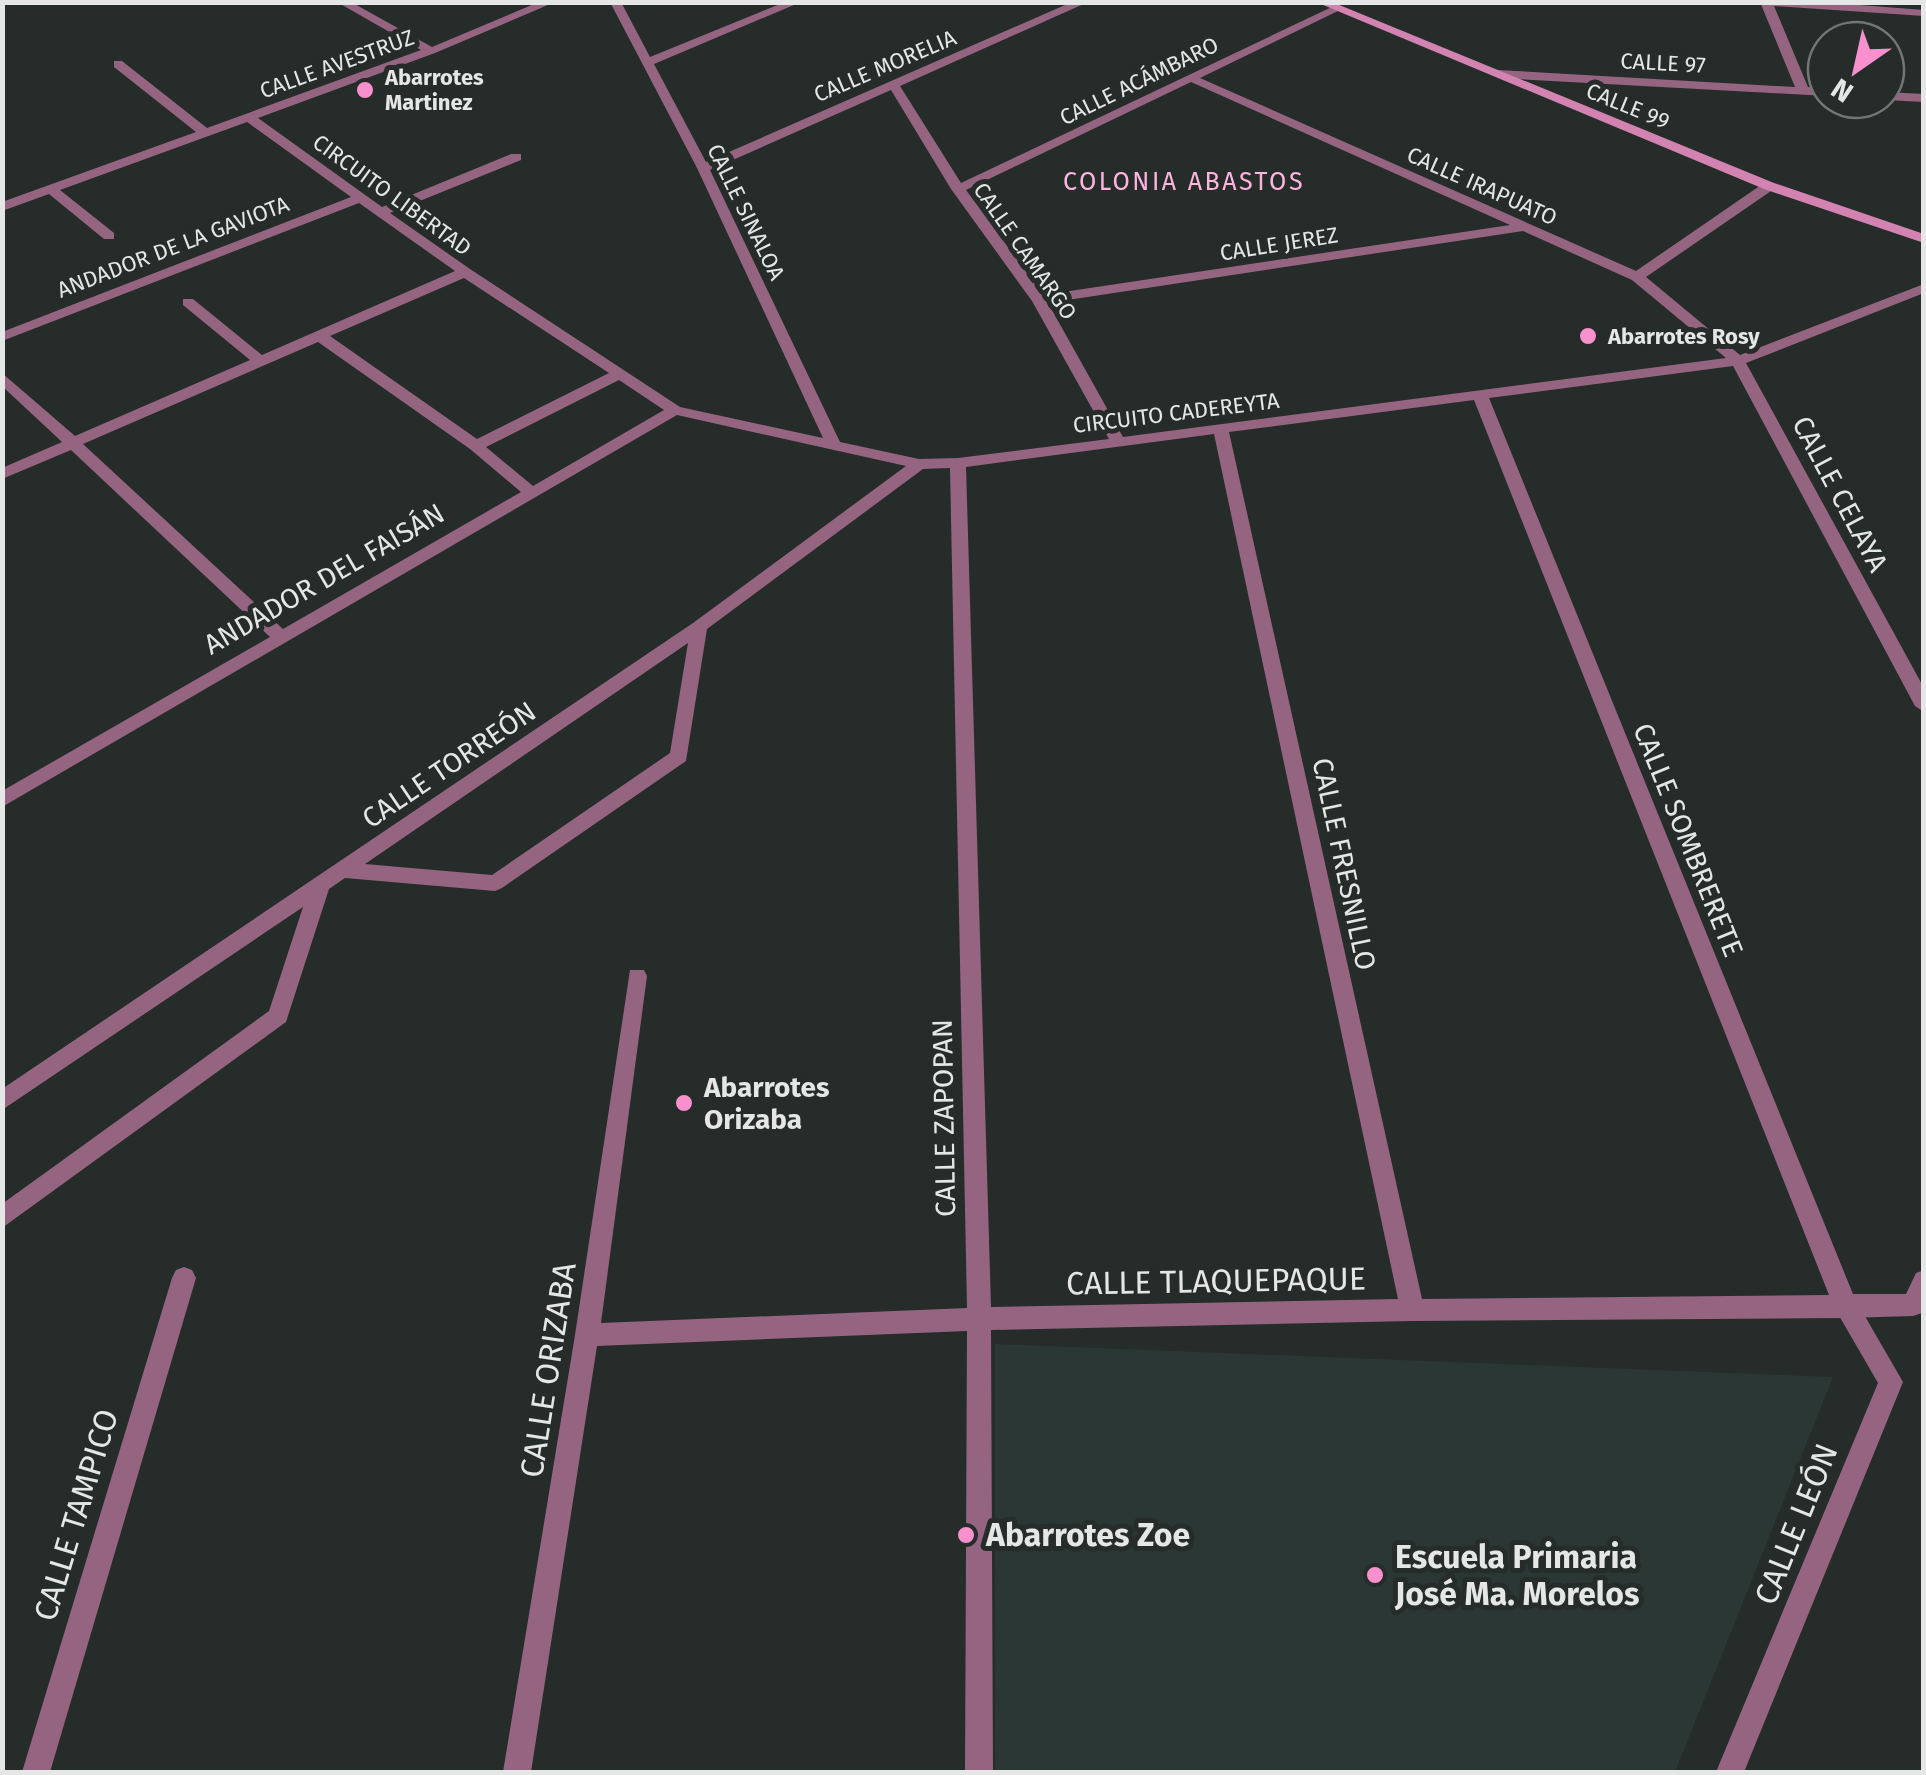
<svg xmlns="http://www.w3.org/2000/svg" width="1926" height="1775" viewBox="0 0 1926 1775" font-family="'Fira Sans',sans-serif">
  <rect width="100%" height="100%" fill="#262c2a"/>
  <path fill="#2b3734" d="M995 1344 1833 1377 1675 1772H995Z"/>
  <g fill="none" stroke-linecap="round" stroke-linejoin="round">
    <path fill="#956480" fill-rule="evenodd" d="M1846 1296 1855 1299 1903 1382 1744 1772H1716L1878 1383 1834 1307 1837 1299Z"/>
    <path fill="#956480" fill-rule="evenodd" d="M337 2H351L432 47 539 2H555L435 53 258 118 382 207 511 154H521V160L390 213 470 269 680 407 823 438 697 168 610 2H621L650 57 785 2H801L654 64 706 162 1072 2H1088L900 86 961 183 1336 5 1342 8 1340 10 1200 78 1636 271 1764 183H1774V189L1646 277 1740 355 1924 284V293L1746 363 1924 688V712L1915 706 1733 366 1489 398 1853 1294H1906L1916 1273 1924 1270 1922 1313 1913 1316 1846 1318 1412 1321 991 1330 993 1772H965L967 1331 597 1346 531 1772H503L575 1335 630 970H644L647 976 601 1323 967 1308 950 468 923 469 707 629 686 761 502 888 495 891 345 878 329 889 286 1022 2 1228V1204L269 1011 303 907 2 1110V1089L693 623 906 466 677 415 2 807V791L270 637 71 450 2 479V468L62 442 2 386V373L75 436 250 360 183 305V299H193L262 355 455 271 359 203 2 341V332L351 197 247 122 60 190 114 233V239H104L49 194 2 211V202L196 132 114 67V61H122L207 128 421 50ZM1191 82 1510 225 1043 295 966 190ZM891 90 951 189 1032 301 1109 439 958 458 919 459 840 442 710 170ZM1523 231 1632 280 1726 358 1123 437 1048 303ZM464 278 609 373 477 439 330 336ZM318 342 470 449 521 492 283 629 83 444ZM619 380 664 410 533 486 486 447ZM1474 400 1829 1295 1422 1299 1229 432ZM1214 434 1398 1299 991 1307 966 467ZM688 643 670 753 492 875 365 864Z
      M1760 2H1821L1924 10V16L1774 6 1808 87 1826 88V96L1498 78 1492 74 1498 70 1795 87Z
      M1886 92 1924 94V102L1886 100Z
      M184 1267 192 1270 196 1278 50 1772H22L172 1278 176 1270Z"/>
    <path fill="#d283b1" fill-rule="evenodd" d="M1316 2H1332L1774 183 1924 234V243L1764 189Z"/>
  </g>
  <g fill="#f790cd" stroke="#262c2a" stroke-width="4">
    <circle cx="365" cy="90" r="10"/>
    <circle cx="1588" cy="336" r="10"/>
    <circle cx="684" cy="1103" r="10"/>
    <circle cx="966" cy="1535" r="10"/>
    <circle cx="1375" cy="1575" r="10"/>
  </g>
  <g text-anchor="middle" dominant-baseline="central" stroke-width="10" stroke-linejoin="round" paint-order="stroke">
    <g font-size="22" fill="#e4e7e6" stroke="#262c2a">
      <text transform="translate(1663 63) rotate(3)">CALLE 97</text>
      <text transform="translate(337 64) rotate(-20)">CALLE AVESTRUZ</text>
      <text transform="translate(885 66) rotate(-23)">CALLE MORELIA</text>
      <text transform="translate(1139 81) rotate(-26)">CALLE ACÁMBARO</text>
      <text transform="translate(1628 106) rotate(22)">CALLE 99</text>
      <text transform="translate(1482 186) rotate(24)">CALLE IRAPUATO</text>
      <text transform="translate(392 195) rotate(36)">CIRCUITO LIBERTAD</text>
      <text transform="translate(746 212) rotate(64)">CALLE SINALOA</text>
      <text transform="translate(1279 244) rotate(-9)">CALLE JEREZ</text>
      <text transform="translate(173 247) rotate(-21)">ANDADOR DE LA GAVIOTA</text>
      <text transform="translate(1025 251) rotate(55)">CALLE CAMARGO</text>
      <text transform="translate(1176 413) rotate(-7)">CIRCUITO CADEREYTA</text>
    </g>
    <g font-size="22" font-weight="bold" fill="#e4e7e6" stroke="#262c2a" text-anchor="start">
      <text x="385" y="77">Abarrotes<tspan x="385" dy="25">Martinez</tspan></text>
      <text x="1608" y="336">Abarrotes Rosy</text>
    </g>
    <g font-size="25" letter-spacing="2.5" fill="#ffb5df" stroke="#262c2a">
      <text x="1184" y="182">COLONIA ABASTOS</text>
    </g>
    <g font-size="28" fill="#e4e7e6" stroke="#262c2a">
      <text transform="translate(1840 494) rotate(62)">CALLE CELAYA</text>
      <text transform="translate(324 579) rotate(-30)">ANDADOR DEL FAISÁN</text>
      <text transform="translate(449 765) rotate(-34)">CALLE TORREÓN</text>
      <text transform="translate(1688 840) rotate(68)">CALLE SOMBRERETE</text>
      <text transform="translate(1344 864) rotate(78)">CALLE FRESNILLO</text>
      <text transform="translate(944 1118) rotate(-91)">CALLE ZAPOPAN</text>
    </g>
    <g font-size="28" font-weight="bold" fill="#e4e7e6" stroke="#262c2a" text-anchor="start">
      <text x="704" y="1087">Abarrotes<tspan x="704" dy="32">Orizaba</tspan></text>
    </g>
    <g font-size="32" fill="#e4e7e6" stroke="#262c2a">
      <text transform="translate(1216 1281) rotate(-1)">CALLE TLAQUEPAQUE</text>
      <text transform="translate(548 1370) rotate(-81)">CALLE ORIZABA</text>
      <text transform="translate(76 1515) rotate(-73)">CALLE TAMPICO</text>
      <text transform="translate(1796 1524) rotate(-68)">CALLE LEÓN</text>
    </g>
    <g font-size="32" font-weight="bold" fill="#e4e7e6" stroke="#262c2a" text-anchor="start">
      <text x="986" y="1535">Abarrotes Zoe</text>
      <text x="1395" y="1557">Escuela Primaria<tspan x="1395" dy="37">José Ma. Morelos</tspan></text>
    </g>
  </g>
  <rect width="1926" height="1775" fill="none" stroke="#e4e7e6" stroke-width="10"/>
  <g transform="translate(1856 70) rotate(214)"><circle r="48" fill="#262c2a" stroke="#727775" stroke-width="2.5"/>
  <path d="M0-8L18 38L0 25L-18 38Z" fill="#f790cd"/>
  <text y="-15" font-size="28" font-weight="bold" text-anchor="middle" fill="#e4e7e6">N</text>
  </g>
</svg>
